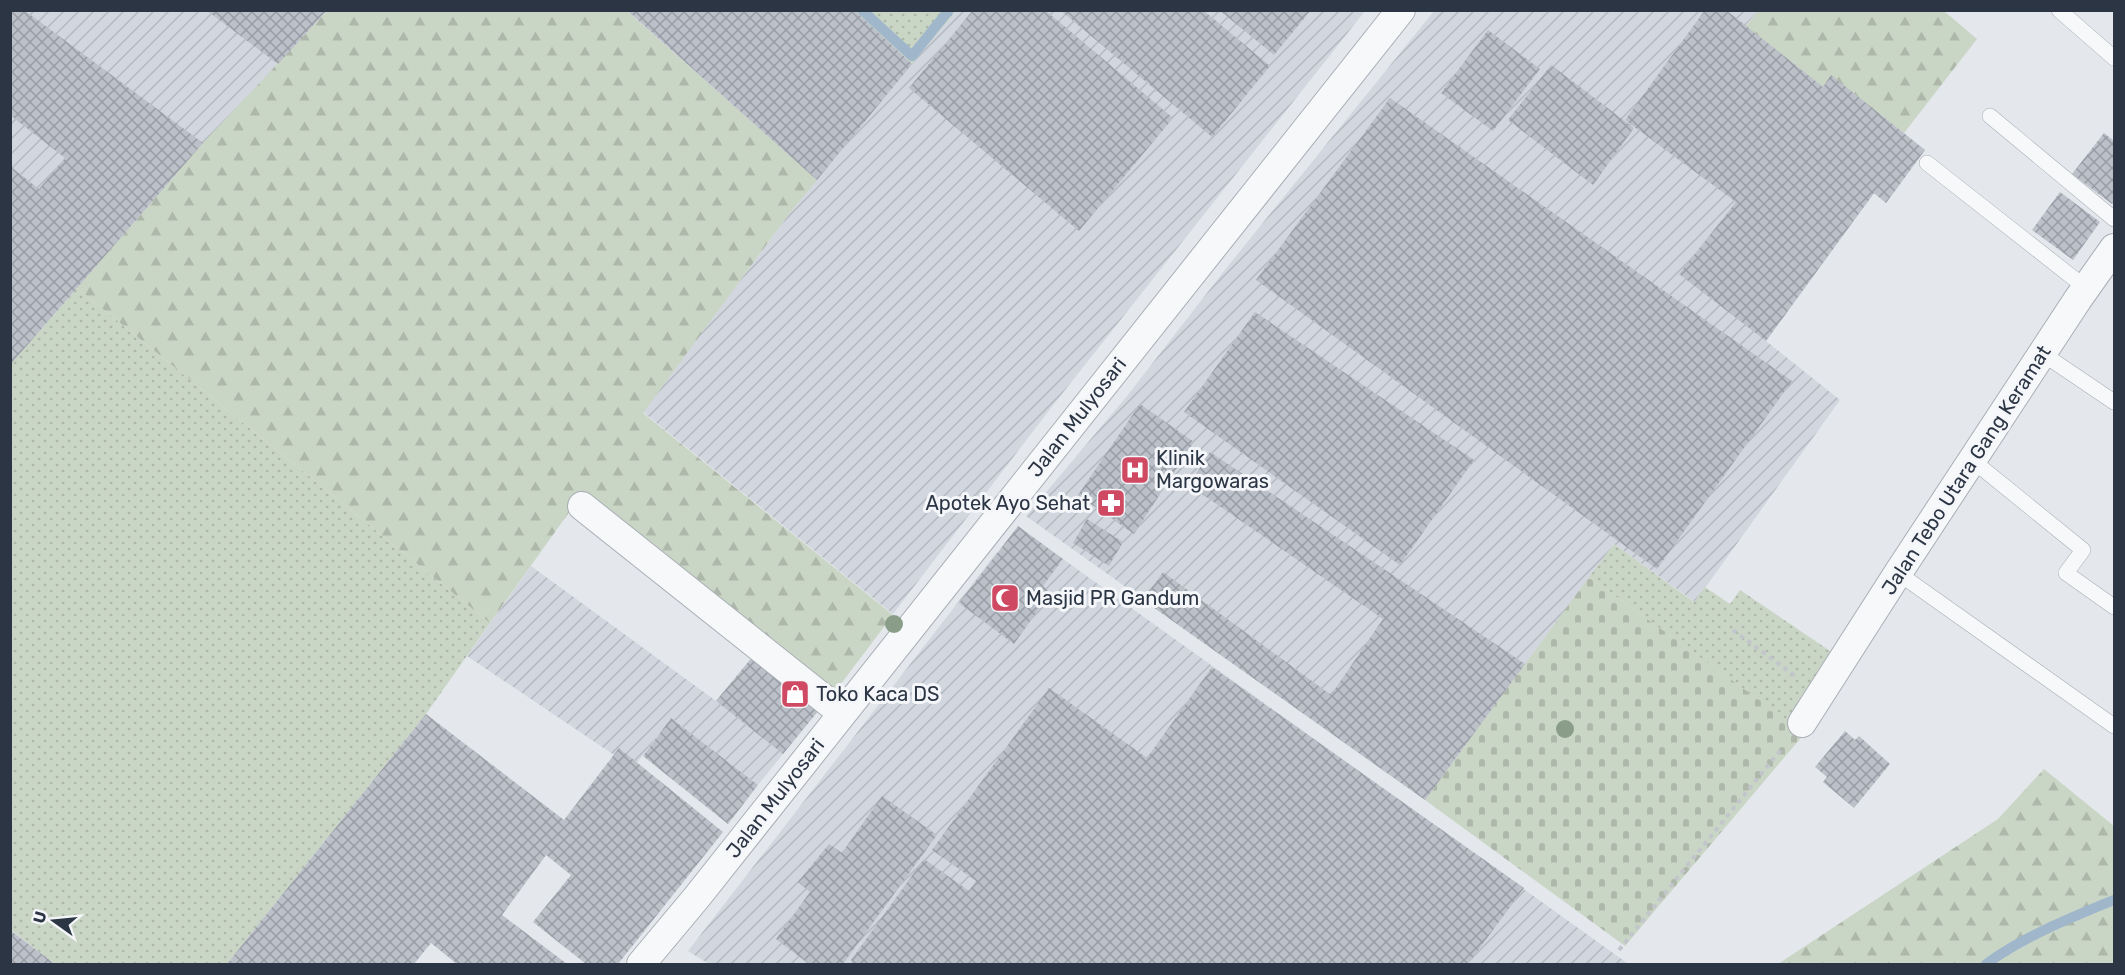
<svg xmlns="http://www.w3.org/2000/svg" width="2125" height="975" viewBox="0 0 2125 975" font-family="Rubik,sans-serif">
  <defs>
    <pattern id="industrial-furrows" width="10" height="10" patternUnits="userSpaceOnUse" patternTransform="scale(1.5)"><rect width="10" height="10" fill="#d2d6de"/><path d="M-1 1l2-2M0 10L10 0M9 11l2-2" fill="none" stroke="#b4b8c0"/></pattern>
    <pattern id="green-dots" width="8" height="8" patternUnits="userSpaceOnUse" patternTransform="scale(1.5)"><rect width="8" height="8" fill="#cad6c5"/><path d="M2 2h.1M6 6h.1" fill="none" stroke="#aeb8aa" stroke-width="1.8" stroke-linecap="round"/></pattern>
    <pattern id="forest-firs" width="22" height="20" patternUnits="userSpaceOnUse" patternTransform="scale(1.5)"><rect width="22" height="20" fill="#cad6c5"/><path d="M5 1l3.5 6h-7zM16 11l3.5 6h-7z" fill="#aeb8aa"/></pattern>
    <pattern id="cemetery-stones" width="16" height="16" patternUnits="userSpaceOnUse" patternTransform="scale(1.5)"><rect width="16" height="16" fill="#cad6c5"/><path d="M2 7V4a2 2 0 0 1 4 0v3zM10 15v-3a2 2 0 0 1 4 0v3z" fill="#aeb8aa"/></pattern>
    <pattern id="building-cross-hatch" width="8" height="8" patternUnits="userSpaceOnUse" patternTransform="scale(1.5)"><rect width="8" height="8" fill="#bbc0c9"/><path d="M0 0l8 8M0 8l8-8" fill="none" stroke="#989da5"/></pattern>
  </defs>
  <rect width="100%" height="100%" fill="#e4e7ec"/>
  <path fill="url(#industrial-furrows)" d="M11 11H327L77 288 11 365Z
    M627 11H1365L1054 404 893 614 643 412 789 214 816 180Z
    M1434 11H1758L1746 25 1823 86 1831 75 1925 150 1886 203 1874 193 1766 341 1840 400 1695 602 1614 544 1425 800 1026 516 1127 396 1228 266Z
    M997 552 1043 586 1063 559 1627 963 1625 964H709L688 951Z
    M531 566 716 701 783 754 758 785 671 718 637 763 619 748 614 755 467 656Z"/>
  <path fill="url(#green-dots)" d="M854 11H956L912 64Z
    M77 288 490 623 426 714 227 964H55L11 930 10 365Z
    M1614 544 1694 602 1705 587 1730 604 1740 590 1836 655 1790 723 1589 577Z"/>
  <path fill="url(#forest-firs)" d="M327 11H627L817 180 789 214 643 413 893 615 831 697 580 497 490 623 77 288 203 143Z
    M1758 11H1944L1977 39 1904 133 1831 76 1823 87 1746 26Z
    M2044 769 2114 826V964H1778L1998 819Z"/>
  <path fill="url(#cemetery-stones)" d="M1589 577 1805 733 1625 946 1425 800Z"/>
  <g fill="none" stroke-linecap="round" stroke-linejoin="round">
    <path stroke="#9fb6cb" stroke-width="10" d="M862 10 912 56 949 10
      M1986 964C2025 936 2070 918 2114 900"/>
  </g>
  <path fill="url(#building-cross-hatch)" d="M10 10H24L203 143 10 365V166L39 189 65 158 10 115Z
    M206 10H327L278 64Z
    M627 10H854L912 64 817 180Z
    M973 10H1045L1173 118 1079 231 909 88Z
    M1060 10H1203L1270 66 1212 137Z
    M1219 10H1311L1274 55Z
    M1705 10H1726L1823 87 1831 75 1925 150 1886 203 1874 193 1766 341 1679 274 1736 202 1625 120Z
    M1488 30 1540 69 1493 131 1441 93Z
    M1551 65 1634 128 1593 185 1508 120Z
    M1390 98 1792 381 1657 569 1256 280Z
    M2104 133 2114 141V201L2112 204 2072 174Z
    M2060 192 2100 222 2073 260 2032 230Z
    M1255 312 1474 460 1400 565 1184 412Z
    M1140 404 1194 442 1134 534 1078 495Z
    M1210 452 1525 664 1425 800 1143 600 1163 572 1331 695 1383 619 1189 485Z
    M1087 519 1123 542 1109 566 1073 543Z
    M1018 526 1063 559 1043 586 1050 593 1014 644 959 603Z
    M758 650 824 704 783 754 716 701Z
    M1212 667 1524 888 1468 964H855L851 960 924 859 969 891 976 881 932 850 1049 688 1147 758Z
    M426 714 564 820 619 748 723 832 618 964H586L533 922 571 875 546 855 502 915 567 964H457L431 943 414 964H227Z
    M671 718 758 785 728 824 643 756Z
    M1845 731 1855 740 1859 736 1890 764 1854 808 1823 782 1827 777 1815 767Z
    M882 796 937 835 843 964H809L776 939 810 892 798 882 829 844 842 853Z
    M10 930 55 964H10Z"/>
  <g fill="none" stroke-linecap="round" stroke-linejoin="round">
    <g stroke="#a9aeb6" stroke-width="16">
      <path id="service" d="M2059 10 2114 58
        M1990 116 2114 219
        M1927 163 2086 288
        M2043 354 2114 402
        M1972 460 2083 550 2066 573 2114 607
        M1898 573 2114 726"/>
    </g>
    <g stroke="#a9aeb6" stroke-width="30">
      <path id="minor" d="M582 506 842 713
        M1802 723 1898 573 2078 299 2114 248
        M641 964 697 897 1401 10"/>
    </g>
    <path stroke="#c2c5cb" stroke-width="4" stroke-dasharray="4.5 4.5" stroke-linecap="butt" d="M1733 630 1795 676
      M1619 950 1783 747"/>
    <use href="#service" stroke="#f7f8fa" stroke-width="15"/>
    <use href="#minor" stroke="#f7f8fa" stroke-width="28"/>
  </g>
  <g fill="#8a9d89">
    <circle cx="894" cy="624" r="9"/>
    <circle cx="1565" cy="729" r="9"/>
  </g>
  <defs>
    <g id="hospital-square" transform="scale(1.5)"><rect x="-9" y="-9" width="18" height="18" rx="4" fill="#d04962" stroke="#f4f6f9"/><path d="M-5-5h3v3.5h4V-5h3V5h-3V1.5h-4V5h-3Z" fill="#fff"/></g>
    <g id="pharmacy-square" transform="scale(1.5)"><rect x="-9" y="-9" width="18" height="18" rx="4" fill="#d04962" stroke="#f4f6f9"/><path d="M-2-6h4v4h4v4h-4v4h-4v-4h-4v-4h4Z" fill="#fff"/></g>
    <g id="mosque-square" transform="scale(1.5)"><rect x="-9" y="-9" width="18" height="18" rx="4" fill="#d04962" stroke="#f4f6f9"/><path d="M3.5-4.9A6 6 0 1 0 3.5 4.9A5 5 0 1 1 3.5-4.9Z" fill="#fff"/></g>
    <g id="shop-square" transform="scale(1.5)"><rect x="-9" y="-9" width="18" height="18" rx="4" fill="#d04962" stroke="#f4f6f9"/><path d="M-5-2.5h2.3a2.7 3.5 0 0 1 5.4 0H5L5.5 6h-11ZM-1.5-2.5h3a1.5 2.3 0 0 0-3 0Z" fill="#fff"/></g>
  </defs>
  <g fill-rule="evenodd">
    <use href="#hospital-square" x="1135" y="470"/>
    <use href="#pharmacy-square" x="1111" y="503"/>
    <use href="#mosque-square" x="1005" y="598"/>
    <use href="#shop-square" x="795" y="694"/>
  </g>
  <g text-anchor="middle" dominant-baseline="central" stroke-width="6" stroke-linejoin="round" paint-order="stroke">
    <g font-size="20" fill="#2b3544" stroke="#f4f6f9">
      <text transform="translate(1077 417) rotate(-52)">Jalan Mulyosari</text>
      <text transform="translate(1966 470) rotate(-57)">Jalan Tebo Utara Gang Keramat</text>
      <text transform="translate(775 798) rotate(-52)">Jalan Mulyosari</text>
    </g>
    <g font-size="20" fill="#2b3544" stroke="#f4f6f9" text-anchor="start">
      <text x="1156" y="458">Klinik<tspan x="1156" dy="23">Margowaras</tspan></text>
      <text x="1090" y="503" text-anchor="end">Apotek Ayo Sehat</text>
      <text x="1026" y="598">Masjid PR Gandum</text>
      <text x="816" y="694">Toko Kaca DS</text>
    </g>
  </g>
  <rect width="2125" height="975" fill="none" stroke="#2b3544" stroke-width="24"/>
  <g transform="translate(54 921) rotate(285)" stroke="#f4f6f9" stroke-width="4.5" paint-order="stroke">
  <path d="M0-4.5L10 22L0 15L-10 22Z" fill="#2b3544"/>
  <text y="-9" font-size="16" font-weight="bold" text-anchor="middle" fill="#2b3544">U</text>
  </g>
</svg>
